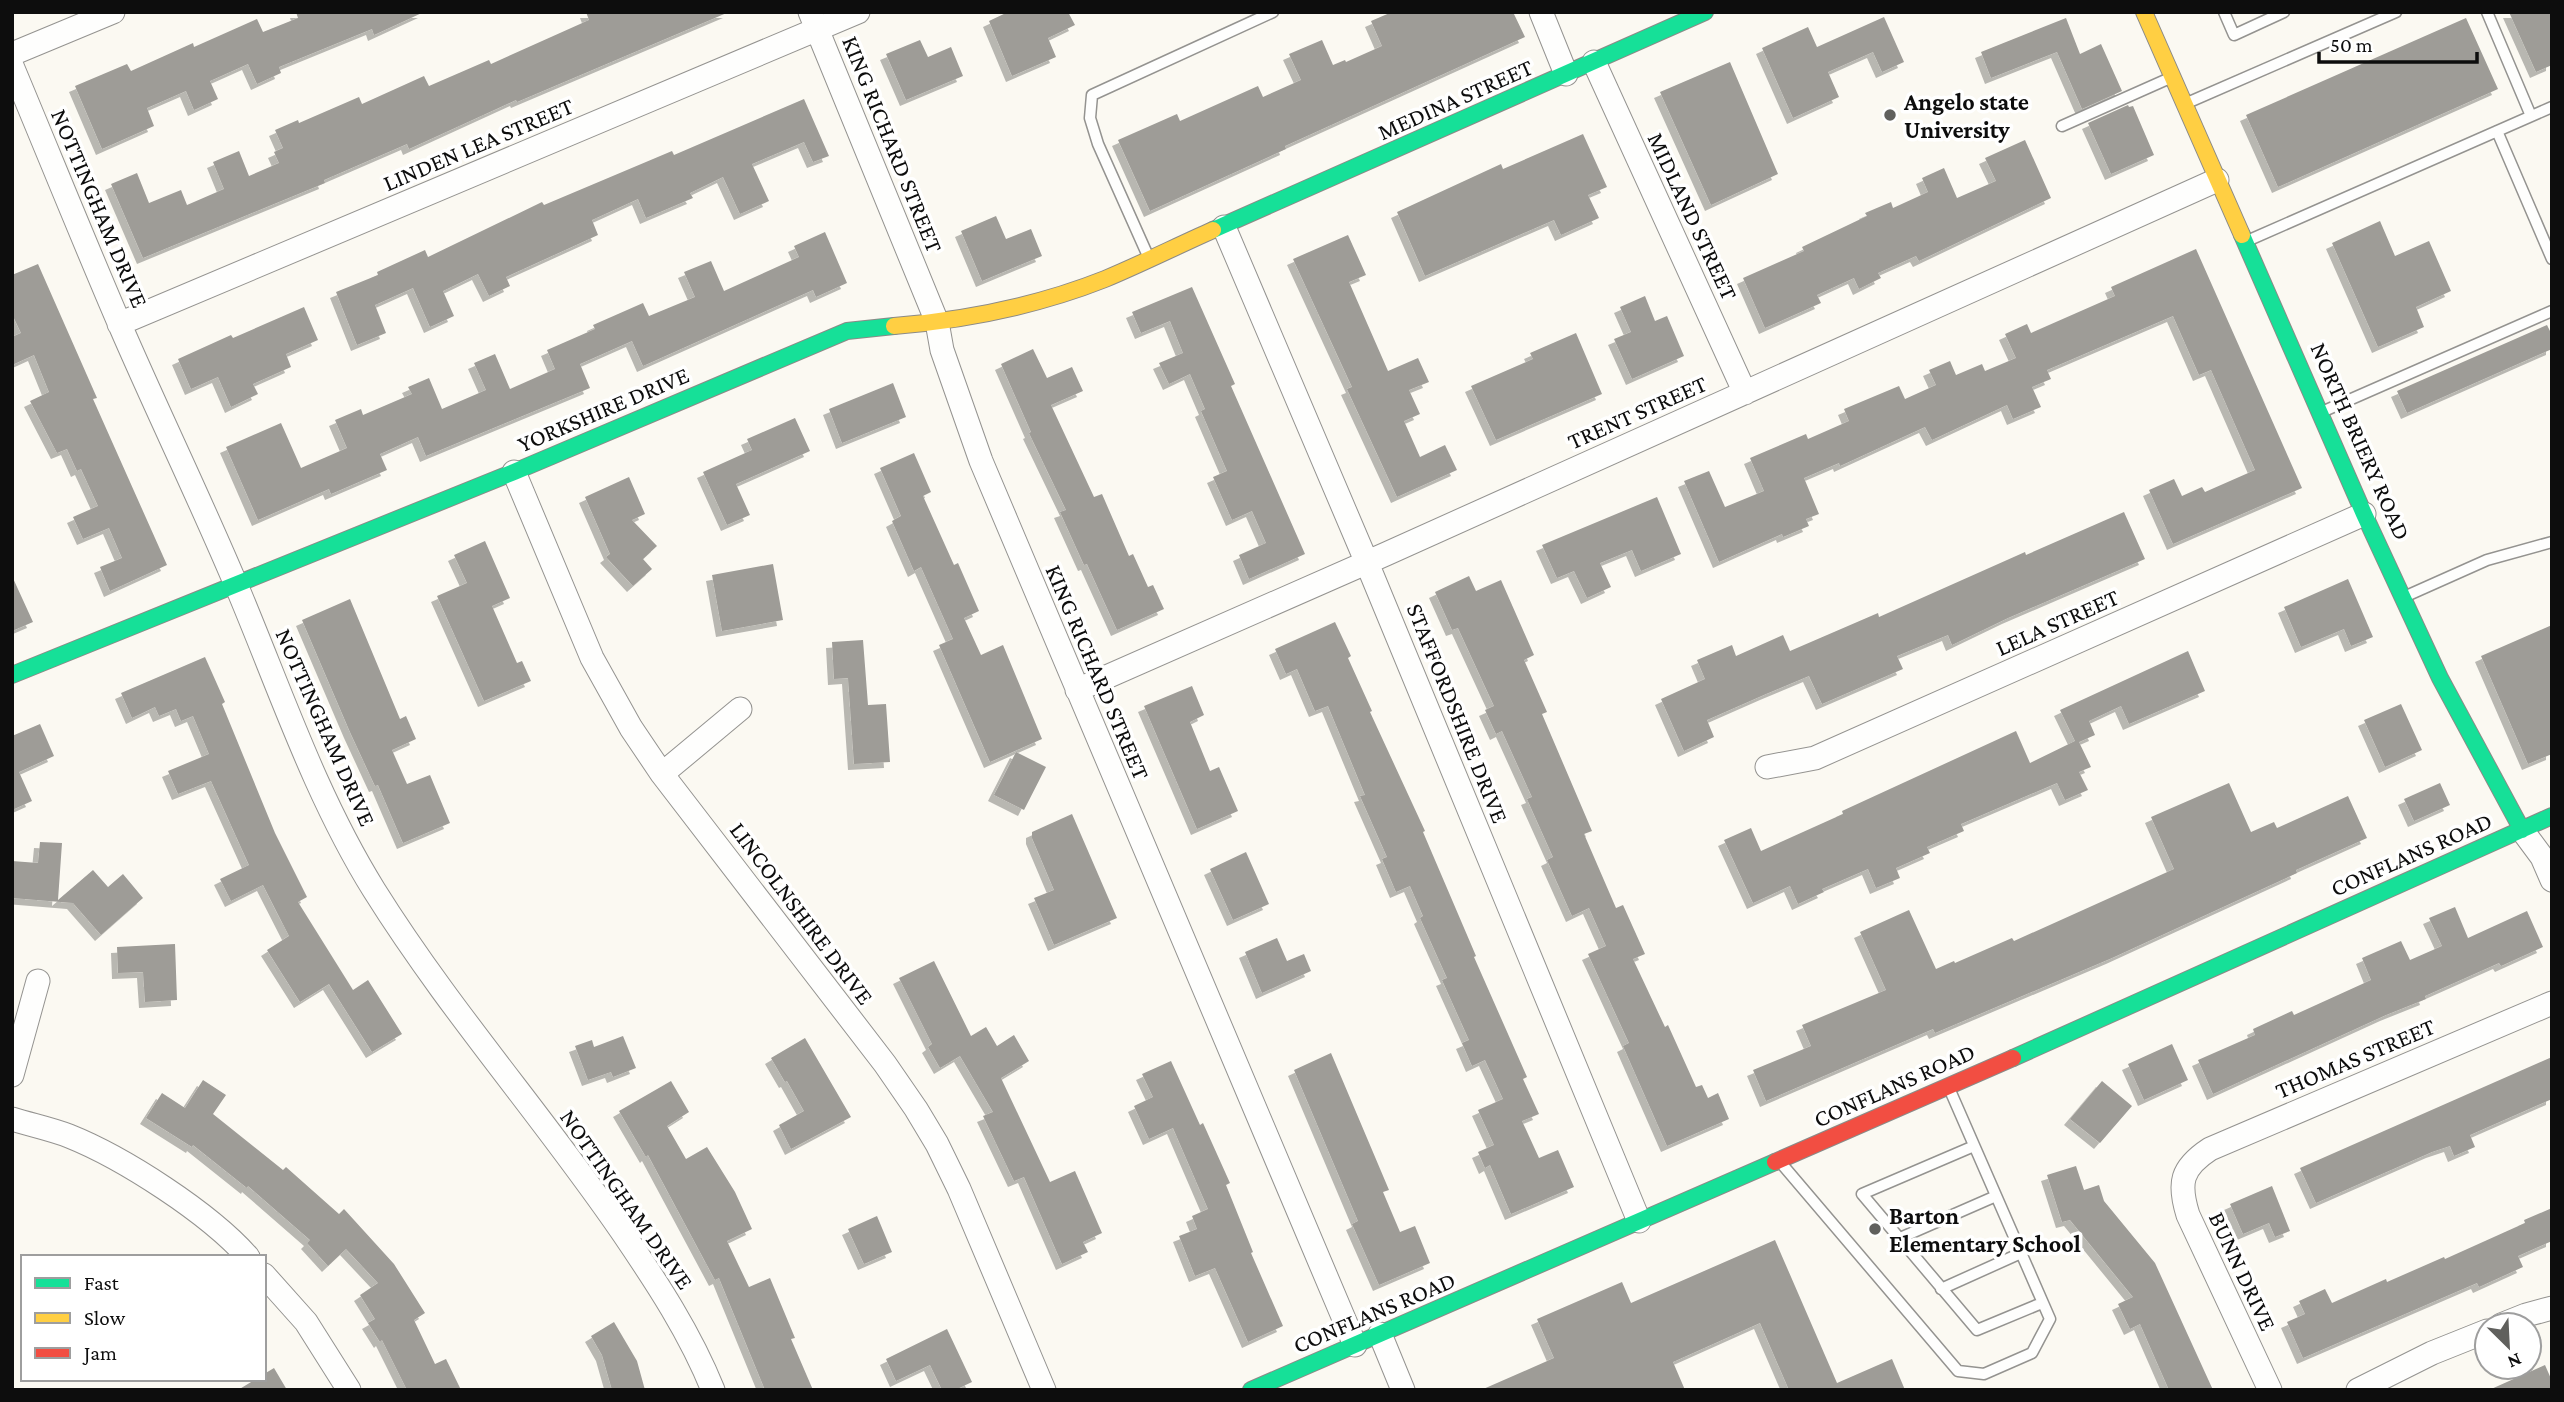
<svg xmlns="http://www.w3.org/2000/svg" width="2564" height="1402" viewBox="0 0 2564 1402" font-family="'Crimson Pro',serif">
  <defs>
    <filter id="shadow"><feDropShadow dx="-6" dy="6" stdDeviation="0" flood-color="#0004"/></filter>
  </defs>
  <rect width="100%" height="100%" fill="#fbf9f2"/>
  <path fill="#9e9c97" filter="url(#shadow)" d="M296 12H424L374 35 372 29 279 67 281 73 257 84 248 64 210 81 218 99 194 110 186 91 147 108 154 126 102 149 75 86 127 64 131 71 193 43 194 47 257 19 263 32 298 18Z
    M586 12H729L517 102 516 100 409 149 407 144 324 180 325 183 143 258 111 184 137 173 149 203 181 190 187 205 224 189 213 162 239 151 249 176 279 163 274 152 283 148 275 130 298 120 299 123 359 97 362 104 424 76 429 86 489 60 491 64 589 20Z
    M1008 12H1068L1075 25 1048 38 1056 57 1012 76 989 21Z
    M1392 12H1513L1525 37 1285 146 1286 149 1150 211 1118 140 1177 114 1180 121 1258 86 1263 97 1301 80 1289 54 1322 40 1333 65 1345 60 1346 62 1382 46 1371 21Z
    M2509 12H2552V65L2536 72Z
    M1884 17 1904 62 1882 72 1873 52 1828 72 1839 97 1793 118 1762 48 1808 27 1817 47Z
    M2066 18 2080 54 2101 44 2122 91 2082 109 2057 52 1991 78 1981 52Z
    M2466 18 2498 89 2278 187 2246 115Z
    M920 40 928 57 951 47 963 76 906 100 886 54Z
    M1730 62 1778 174 1711 205 1660 92Z
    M804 99 829 156 813 162 804 142 752 164 769 201 740 214 723 177 690 193 693 198 646 218 638 199 592 220 598 235 506 277 510 286 489 296 478 274 443 291 454 316 430 327 413 288 375 305 386 333 357 345 336 292 378 275 377 272 425 250 428 257 542 202 544 205 672 151 674 155Z
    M2128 105 2129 107 2133 106 2154 155 2111 174 2088 123Z
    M1583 134 1607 187 1588 195 1599 218 1561 235 1554 220 1425 276 1397 212 1501 164 1503 169Z
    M2025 140 2051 198 1919 261 1916 256 1878 273 1881 278 1859 289 1854 278 1817 295 1821 303 1765 328 1743 278 1804 251 1802 247 1867 216 1865 213 1891 202 1893 208 1928 192 1922 178 1944 168 1957 198 1996 181 1985 158Z
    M996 216 1006 239 1031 229 1042 256 982 281 961 231Z
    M2380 221 2395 256 2429 241 2451 291 2416 307 2424 327 2378 347 2332 243Z
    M825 232 847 283 816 297 813 290 643 366 632 341 580 364 590 388 426 456 418 437 380 454 387 470 331 494 329 489 258 520 226 447 281 423 301 468 347 448 335 420 361 409 363 415 412 394 408 387 429 378 442 409 486 390 474 363 495 354 510 389 555 369 547 350 595 329 593 325 643 303 649 316 695 297 684 272 711 261 724 291 799 257 794 246Z
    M1348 235 1366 275 1349 282 1388 371 1418 358 1429 382 1409 390 1420 414 1404 421 1420 457 1445 445 1457 470 1397 497 1347 389 1352 387 1293 259Z
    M2196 249 2302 488 2173 544 2149 490 2174 479 2182 496 2202 487 2205 492 2255 470 2211 370 2199 375 2173 316 2047 370 2051 379 2032 387 2041 407 2013 419 2007 405 1932 440 1925 427 1840 466 1839 463 1804 478 1819 514 1806 519 1809 526 1783 537 1782 534 1719 562 1684 481 1709 471 1725 507 1764 491 1750 458 1806 434 1808 439 1849 421 1844 409 1899 386 1905 399 1936 385 1929 370 1950 361 1956 375 1982 364 1985 371 2016 358 2005 334 2027 324 2031 333 2115 296 2111 287Z
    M38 264 97 398 93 399 167 565 110 591 100 567 122 558 109 528 83 539 73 517 98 506 81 469 77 471 67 449 57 453 30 401 49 392 34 355 12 365V337L21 333 12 314V275Z
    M1192 287 1235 384 1231 386 1305 554 1249 579 1239 555 1266 543 1252 511 1232 520 1213 477 1227 471 1201 411 1205 409 1190 374 1169 384 1159 363 1183 353 1170 321 1141 333 1132 312Z
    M1645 296 1655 321 1667 316 1684 356 1632 379 1614 339 1631 332 1620 307Z
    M304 307 318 340 286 354 291 367 253 384 258 394 231 407 218 377 191 389 178 359 231 335 233 338Z
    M2547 325 2552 335V349L2407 413 2397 391Z
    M1576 333 1602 394 1496 440 1471 386 1533 359 1530 353Z
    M1033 349 1047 378 1072 367 1083 391 1051 405 1094 497 1102 494 1129 556 1133 554 1148 587 1153 585 1164 609 1117 630 1087 564 1084 565 1060 512 1066 510 1029 433 1031 432 1001 364Z
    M893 383 906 417 842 443 829 409Z
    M795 418 810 451 736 484 750 515 727 525 703 472 752 450 747 439Z
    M914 453 931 492 923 496 954 565 958 563 979 611 964 618 981 655 1003 645 1042 739 990 762 939 645 953 639 921 567 914 571 892 521 901 516 880 468Z
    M629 477 645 514 632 520 657 546 643 559 652 569 633 586 606 557 610 554 585 497Z
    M1657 497 1681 554 1641 571 1632 550 1600 563 1611 587 1587 598 1574 571 1557 578 1542 545Z
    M2124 512 2145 559 2008 618 1952 645 1948 635 1897 656 1903 669 1822 704 1809 676 1766 694 1707 720 1714 737 1684 751 1661 699 1705 679 1697 660 1732 645 1736 656 1783 635 1790 651 1878 613 1879 617 2025 552 2026 555Z
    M485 541 510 598 492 606 517 663 522 661 531 681 484 701 437 596 467 583 454 555Z
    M773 564 783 620 722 631 712 575Z
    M12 576 33 622 12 631Z
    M1469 576 1476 591 1501 580 1534 655 1524 660 1547 712 1542 714 1592 831 1584 834 1616 908 1623 905 1645 954 1633 959 1665 1027 1668 1025 1696 1087 1702 1085 1708 1098 1718 1093 1729 1119 1667 1146 1623 1046 1629 1043 1588 954 1606 946 1589 908 1572 916 1547 860 1553 857 1527 799 1532 797 1502 731 1496 734 1485 710 1494 706 1458 628 1452 630 1435 592Z
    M2348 579 2373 637 2351 646 2344 629 2301 647 2284 607Z
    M350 599 400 719 406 716 416 739 392 750 407 784 430 775 450 823 403 843 378 785 375 786 350 732 302 620Z
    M1335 622 1351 656 1348 658 1372 711 1370 712 1425 831 1423 832 1476 956 1474 957 1527 1077 1523 1079 1539 1114 1522 1121 1539 1158 1558 1150 1574 1187 1511 1214 1490 1165 1485 1168 1478 1152 1494 1145 1478 1110 1503 1099 1485 1060 1472 1066 1462 1043 1469 1040 1442 980 1447 978 1420 918 1423 916 1410 886 1396 892 1382 859 1387 857 1360 796 1365 795 1328 706 1315 711 1297 669 1286 674 1275 649Z
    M2552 625V754L2528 764 2481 656Z
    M863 640 868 705 886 704 890 762 854 764 848 678 834 679 832 642Z
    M2188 651 2205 691 2129 724 2121 706 2089 721 2095 735 2079 742 2091 767 2079 772 2088 790 2065 800 2057 783 1961 824 1964 831 1927 847 1930 853 1896 868 1900 878 1876 888 1868 869 1822 889 1824 892 1798 904 1790 886 1753 903 1724 840 1751 828 1761 851 1843 814 1842 811 2016 731 2030 763 2075 741 2060 710Z
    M205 657 225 702 222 704 275 833 307 897 298 902 353 990 368 980 402 1034 372 1052 329 984 300 1002 267 950 289 936 263 885 231 901 220 879 249 865 211 781 178 794 168 771 209 754 193 716 181 721 176 709 159 716 155 707 132 718 121 693Z
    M1192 686 1204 715 1190 722 1210 771 1219 767 1238 811 1197 829 1144 706Z
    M2401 704 2422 750 2385 767 2364 720Z
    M40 724 54 756 19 772 32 801 12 810V736Z
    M1016 752 1046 767 1024 810 994 795Z
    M2229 783 2251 832 2274 822 2277 828 2348 796 2367 838 2296 870 2297 873 2112 958 1935 1033 1933 1029 1766 1101 1753 1070 1811 1046 1802 1025 1886 990 1860 932 1909 910 1936 969 1954 961 1955 963 2012 938 2014 941 2174 869 2151 817Z
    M2440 783 2450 805 2414 821 2404 799Z
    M1072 814 1117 918 1054 945 1034 898 1054 890 1032 838V832Z
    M40 842 62 843 58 900 93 870 108 887 123 874 143 898 101 935 73 903 12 898V861L38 863Z
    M1246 852 1269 904 1233 920 1210 869Z
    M2455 907 2468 938 2527 911 2543 947 2501 966 2499 963 2425 996 2426 999 2386 1015 2213 1094 2198 1060 2255 1035 2253 1029 2292 1011 2294 1015 2371 980 2362 958 2401 941 2410 960 2442 946 2429 918Z
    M1277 938 1287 961 1304 954 1311 971 1262 993 1245 952Z
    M175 944 177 1000 145 1002 143 972 118 973 117 947Z
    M934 961 971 1036 986 1027 997 1046 1014 1035 1029 1061 1001 1078 1050 1182 1075 1171 1102 1233 1083 1242 1088 1252 1062 1264 1024 1177 1014 1181 983 1116 993 1112 960 1056 940 1068 928 1047 932 1044 899 978Z
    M623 1036 636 1068 613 1077 611 1072 588 1080 575 1046 592 1040 594 1047Z
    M805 1038 851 1117 791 1149 779 1125 804 1111 787 1081 785 1082 771 1058Z
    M2172 1044 2188 1080 2144 1100 2128 1064Z
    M1331 1053 1389 1190 1383 1192 1400 1232 1415 1226 1430 1263 1379 1285 1352 1224 1358 1221 1294 1070Z
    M2552 1057V1099L2470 1135 2475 1147 2454 1156 2450 1146 2432 1152 2316 1203 2300 1168Z
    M1171 1061 1200 1125 1203 1123 1230 1183 1226 1185 1253 1252 1251 1253 1283 1326 1248 1342 1215 1268 1195 1276 1179 1236 1197 1229 1192 1216 1208 1209 1173 1128 1149 1139 1134 1106 1153 1097 1142 1074Z
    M203 1080 226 1095 213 1114 283 1170 286 1167 339 1214 344 1209 394 1264 425 1313 414 1320 435 1364 446 1359 461 1390H407L382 1340 380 1342 368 1323 375 1319 360 1295 378 1283 346 1249 328 1266 307 1243 310 1240 248 1186 247 1188 193 1145 192 1147 146 1118 162 1093 185 1108Z
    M671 1081 689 1112 667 1126 686 1159 707 1147 735 1192 752 1229 727 1241 749 1287 770 1278 795 1338 791 1339 813 1390H765L719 1278 715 1280 648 1155 646 1157 619 1111Z
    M2102 1081 2132 1106 2100 1143 2070 1119Z
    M2076 1166 2084 1190 2099 1185 2104 1201 2155 1263 2213 1390H2169L2140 1324 2130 1329 2118 1304 2133 1297 2070 1220 2062 1222 2047 1175Z
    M2272 1186 2290 1231 2275 1237 2269 1223 2243 1234 2230 1204Z
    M2552 1208V1241L2518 1256 2523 1267 2479 1287 2477 1283 2303 1358 2287 1322 2305 1314 2299 1301 2325 1289 2332 1303 2386 1279 2387 1282 2444 1257 2445 1259 2525 1223 2524 1220Z
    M877 1216 892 1252 864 1264 848 1229Z
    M1775 1240 1837 1383 1892 1359 1905 1390H1789L1760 1323 1673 1362 1685 1390H1481L1554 1358 1537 1319 1622 1282 1631 1303Z
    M614 1322 637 1361 645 1390H612L602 1355 591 1336Z
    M947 1329 972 1382 955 1390H942L930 1365 896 1381 886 1359Z
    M2545 1365 2552 1381V1390H2489Z
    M274 1368 287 1390H238L256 1379H264V1374Z"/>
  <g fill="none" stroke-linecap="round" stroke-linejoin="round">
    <g stroke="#949390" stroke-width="13">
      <path id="lane" d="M2224 12 2234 35 2284 12
        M2487 12 2531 116
        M2187 103 2396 12
        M2062 126 2170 78
        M2497 131 2552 259
        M2247 241 2552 107
        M1148 256 1098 144 1090 118 1092 95 1273 12
        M2324 411 2552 311
        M2404 597 2487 560 2552 542
        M1974 1146 1862 1194 1977 1330 2042 1303
        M1781 1163 1958 1371 1984 1374 2032 1353 2050 1319 1949 1088
        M1900 1238 1996 1196
        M1941 1289 2021 1253"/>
    </g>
    <g stroke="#949390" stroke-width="25">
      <path id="street" d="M810 12 937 322 942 350 981 461 1355 1345
        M1541 12 1566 74
        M12 54 113 12
        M1594 62 1745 393
        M12 66C48 152 83 239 120 325 158 413 200 499 237 587 280 689 315 795 374 890 449 1010 543 1116 623 1233 657 1283 690 1333 713 1390
        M1224 227 1367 563 1639 1221
        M119 324 858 12
        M514 472 592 658 631 728 662 774 885 1064 916 1109 937 1144 959 1189 1044 1390
        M1077 690 1386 554 2217 180
        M1767 767 1815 758 2364 514
        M662 774 740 709
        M2522 830 2542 857 2552 880
        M12 1075 38 981
        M12 1119C31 1125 51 1129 69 1136 124 1158 209 1213 248 1257
        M264 1275 306 1322 349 1390
        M2501 1325 2526 1315 2552 1308
        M1380 1334 1403 1390
        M2270 1390 2188 1215C2178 1183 2181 1168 2210 1149L2552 1003
        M2358 1390 2432 1353 2487 1331"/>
    </g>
    <g stroke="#8b8a87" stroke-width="18">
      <path id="fast" d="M1213 230 1705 12
        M2242 235 2364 514 2440 678 2522 830
        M12 675 514 472 847 331 894 326
        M2013 1058 2552 816
        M1251 1390 1775 1162"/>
    </g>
    <g stroke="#8b8a87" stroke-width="18">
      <path id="slow" d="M2144 12 2242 235
        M894 326C966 320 1037 306 1105 279 1141 264 1177 246 1213 230"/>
    </g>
    <g stroke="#8b8a87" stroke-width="18">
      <path id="jam" d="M1775 1162 2013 1058"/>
    </g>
    <use href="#lane" stroke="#fefefd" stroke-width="10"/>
    <use href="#street" stroke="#fefefd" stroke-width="23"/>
    <use href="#fast" stroke="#16e098" stroke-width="16"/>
    <use href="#slow" stroke="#ffcf43" stroke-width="16"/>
    <use href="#jam" stroke="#f24e42" stroke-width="16"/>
  </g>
  <g fill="#60605d" stroke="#fff" stroke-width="2.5">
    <circle cx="1890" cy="115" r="7"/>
    <circle cx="1875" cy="1229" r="7"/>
  </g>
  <g text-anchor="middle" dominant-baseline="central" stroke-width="7" stroke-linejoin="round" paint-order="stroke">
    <g font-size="24" fill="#0d0d0d" stroke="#fff">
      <text transform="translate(1455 99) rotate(-24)">MEDINA STREET</text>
      <text transform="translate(478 144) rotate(-23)">LINDEN LEA STREET</text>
      <text transform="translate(893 144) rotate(68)">KING RICHARD STREET</text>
      <text transform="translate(100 208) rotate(67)">NOTTINGHAM DRIVE</text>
      <text transform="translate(1693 216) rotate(65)">MIDLAND STREET</text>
      <text transform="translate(603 409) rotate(-23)">YORKSHIRE DRIVE</text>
      <text transform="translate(1637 412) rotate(-24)">TRENT STREET</text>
      <text transform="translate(2361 441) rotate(66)">NORTH BRIERY ROAD</text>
      <text transform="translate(2057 622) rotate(-24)">LELA STREET</text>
      <text transform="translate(1098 672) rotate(67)">KING RICHARD STREET</text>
      <text transform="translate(1458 713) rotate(68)">STAFFORDSHIRE DRIVE</text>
      <text transform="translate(326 727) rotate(66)">NOTTINGHAM DRIVE</text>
      <text transform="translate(2411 854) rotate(-24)">CONFLANS ROAD</text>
      <text transform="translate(802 913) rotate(53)">LINCOLNSHIRE DRIVE</text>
      <text transform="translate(2355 1058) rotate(-23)">THOMAS STREET</text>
      <text transform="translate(1894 1085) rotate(-24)">CONFLANS ROAD</text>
      <text transform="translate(627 1199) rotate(55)">NOTTINGHAM DRIVE</text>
      <text transform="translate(2243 1271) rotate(65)">BUNN DRIVE</text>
      <text transform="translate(1374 1312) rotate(-23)">CONFLANS ROAD</text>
    </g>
    <g font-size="24" font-weight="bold" fill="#0d0d0d" stroke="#fff" text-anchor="start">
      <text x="1904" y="101">Angelo state<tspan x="1904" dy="28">University</tspan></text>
      <text x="1889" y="1215">Barton<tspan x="1889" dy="28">Elementary School</tspan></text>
    </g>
  </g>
  <rect width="2564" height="1402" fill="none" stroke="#0d0d0d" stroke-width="28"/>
  <rect x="21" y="1255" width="245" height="126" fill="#ffffff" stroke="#9e9e9e" stroke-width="2"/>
  <rect x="35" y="1278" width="35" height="10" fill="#16e098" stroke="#9e9e9e" stroke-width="2"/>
  <text x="84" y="1290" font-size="21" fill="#0d0d0d">Fast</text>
  <rect x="35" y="1313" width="35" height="10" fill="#ffcf43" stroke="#9e9e9e" stroke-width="2"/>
  <text x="84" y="1325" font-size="21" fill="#0d0d0d">Slow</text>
  <rect x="35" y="1348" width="35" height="10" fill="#f24e42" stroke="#9e9e9e" stroke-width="2"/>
  <text x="84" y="1360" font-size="21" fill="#0d0d0d">Jam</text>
  <g transform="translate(2508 1346) rotate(156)"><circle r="33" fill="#ffffff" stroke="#9e9e9e" stroke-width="2"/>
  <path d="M0-5L12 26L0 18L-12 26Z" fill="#60605d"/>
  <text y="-10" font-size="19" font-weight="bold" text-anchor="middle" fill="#0d0d0d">N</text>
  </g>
  <path d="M2319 52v10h158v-10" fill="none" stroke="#0d0d0d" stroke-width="3.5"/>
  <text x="2330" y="52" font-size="21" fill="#0d0d0d" stroke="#ffffff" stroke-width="5" paint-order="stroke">50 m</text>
</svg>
